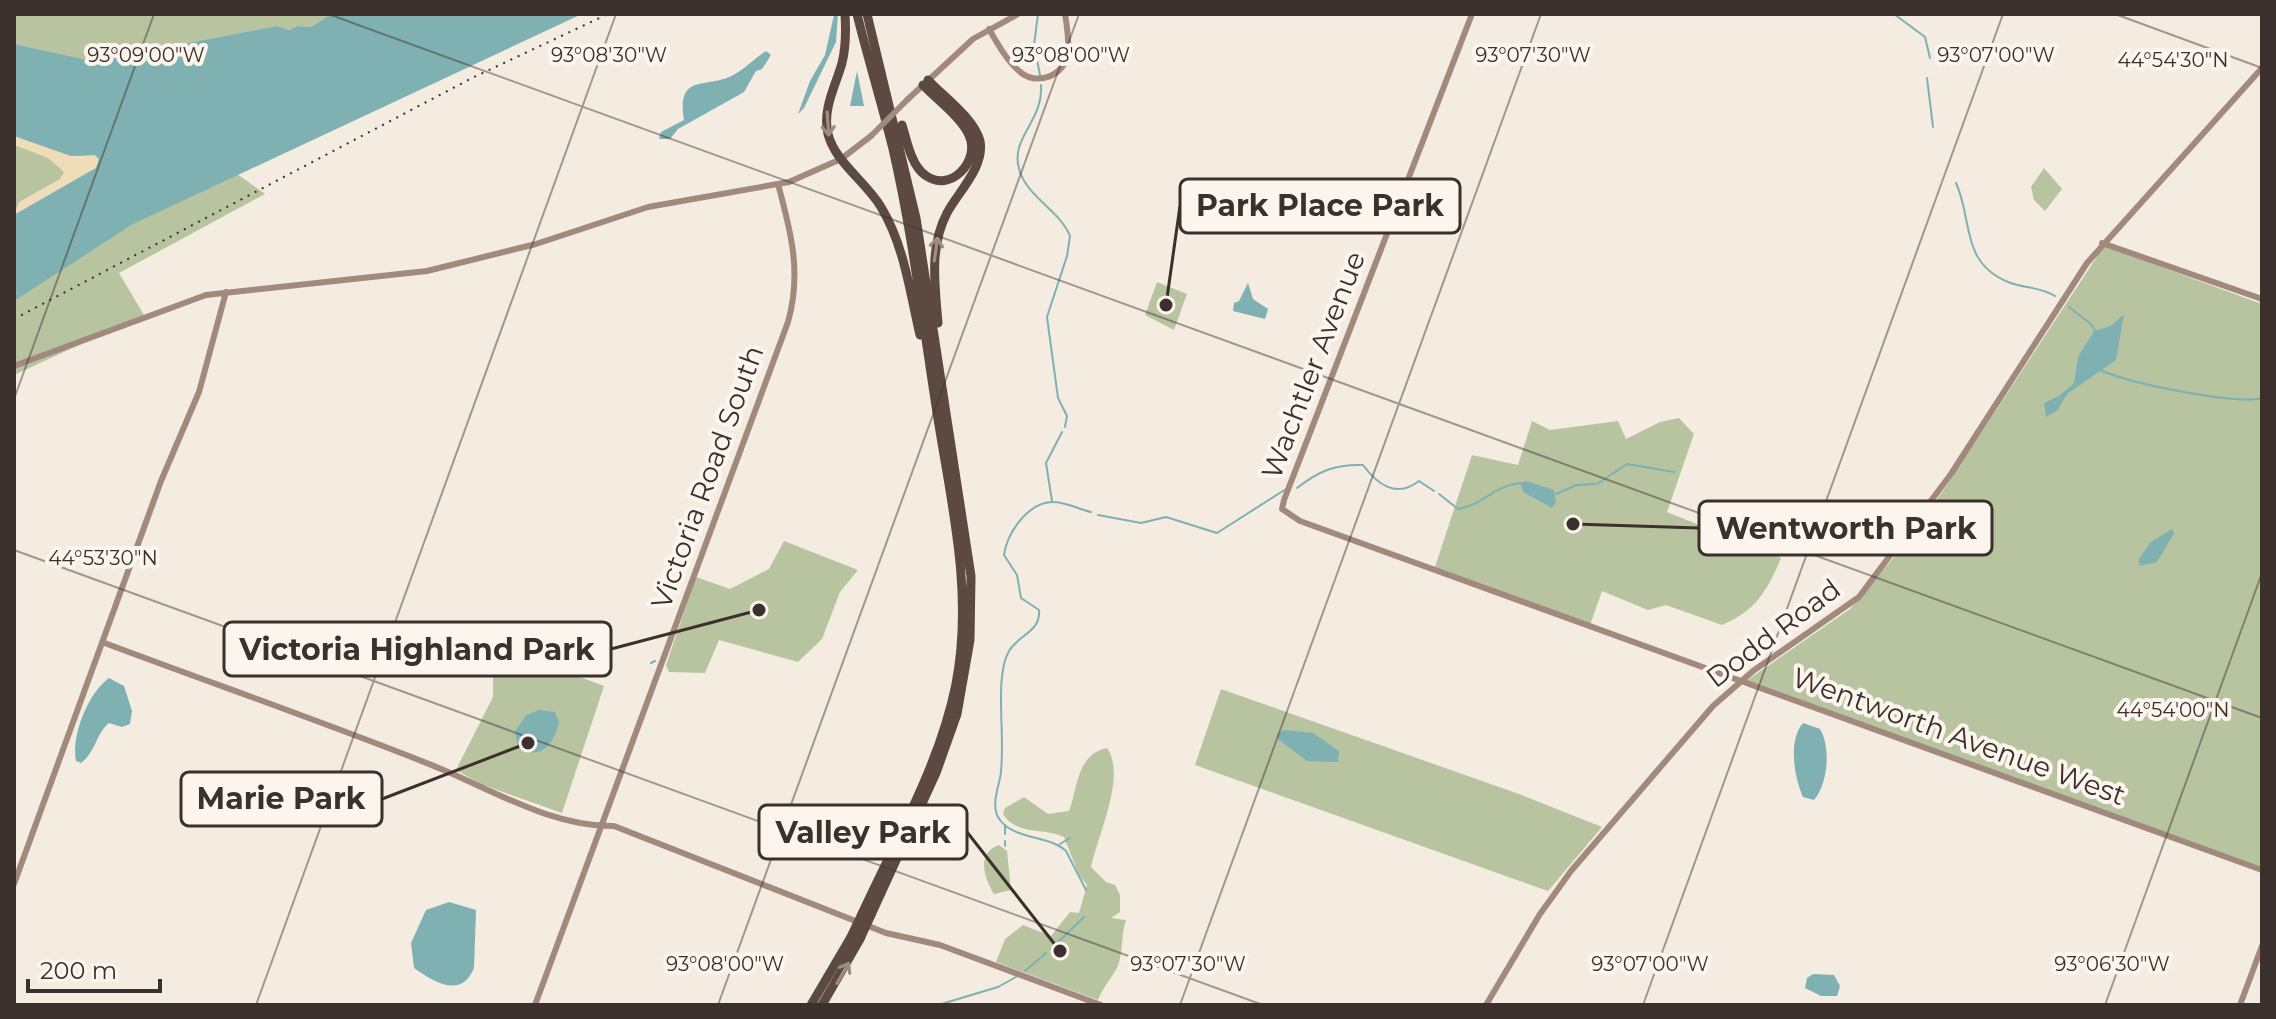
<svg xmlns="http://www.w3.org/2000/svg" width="2276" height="1019" viewBox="0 0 2276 1019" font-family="Montserrat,sans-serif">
  <rect width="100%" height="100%" fill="#f4ebe1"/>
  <path fill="#b8c4a0" d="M14 14H331L311 27 297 26 289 30 277 26 93 61 14 44Z
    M14 136 71 156 190 140 265 194 119 273 144 315 14 375Z
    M2044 168 2062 189 2045 211 2034 200 2031 187Z
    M2104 246 2262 304V867L1746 681 1850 609 1895 556 1943 491Z
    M1157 282 1187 294 1174 330 1145 315Z
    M1679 418 1694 434 1667 512 1781 558C1767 591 1756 611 1722 625L1666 605 1648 610 1602 591 1590 625 1435 567 1472 455 1518 465 1532 421 1550 430 1618 421 1626 439 1660 422Z
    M784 541 858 570 840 592 822 639 798 662 719 640 705 673 669 672 666 665 696 577 730 589 769 569Z
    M500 647 604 686 562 813 481 784 456 770 493 697V663Z
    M1221 689 1519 794 1602 827 1548 891 1195 765Z
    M1107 748C1127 776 1097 837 1091 867L1106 882 1115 885 1120 895V912L1111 918 1126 920C1121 935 1123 952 1118 966 1113 976 1103 987 1098 1000L996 962 1005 939 1023 925 1051 936 1070 912 1079 913 1087 885 1079 875 1064 837C1044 827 1017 836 1003 814L1005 808 1024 797 1048 814 1069 811C1078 788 1076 755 1107 748Z
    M999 845 1007 851 1011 890 994 894C984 878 976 853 999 845Z"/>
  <path fill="#efdcb8" d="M14 136 71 156 95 155 99 159 96 168 14 215 19 202 60 179 64 172 48 158 14 145Z"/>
  <path fill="#7fb0b2" d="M331 14H582L133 224 14 301V215L96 168 99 159 95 155 71 156 14 136V44L93 61 277 26 289 30 297 26 311 27Z
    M838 14 836 42 804 108 798 114 810 81 825 55 834 15Z
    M766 51 771 55 762 69 756 71 744 92 678 129 670 139H659L661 132 684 120C676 71 709 90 735 74 746 68 755 58 766 51Z
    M857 71 864 106H850Z
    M1248 283 1253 299 1268 309 1265 319 1233 311 1234 303 1239 301Z
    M2124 314 2116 360 2067 394 2057 411 2046 417 2044 403 2059 396 2074 383 2078 357 2094 331 2111 326Z
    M1527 481 1554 490 1556 502 1552 508 1523 492 1520 483Z
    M2172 529 2174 533 2157 562 2140 566 2138 560 2151 542Z
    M109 678 124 686 132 711 130 724 122 727 109 723C96 733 96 752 81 763L76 761C71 736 88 693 109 678Z
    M539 710 555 712 559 722C554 744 541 762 518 747L515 732 526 715Z
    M1803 723 1820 729C1831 747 1828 784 1814 800L1803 797C1794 777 1788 740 1803 723Z
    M1284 730 1313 733 1339 751 1338 762 1307 761 1278 739 1277 734Z
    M449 902 476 910 474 968C461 1000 433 981 414 968L411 943 426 910Z
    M1813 974 1834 975 1840 986 1837 996H1821L1805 988 1807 978Z"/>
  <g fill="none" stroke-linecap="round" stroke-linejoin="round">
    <path stroke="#7fb0b2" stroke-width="2" d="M1038 14 1034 45 1040 75
      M1894 14 1925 37 1930 58
      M1927 78 1933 127
      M1041 85C1044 122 1008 138 1020 172 1029 198 1060 211 1070 236L1067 256 1047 317 1058 398 1067 416 1065 427
      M1956 183C1973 220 1960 262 2008 282 2025 289 2039 286 2055 296
      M2069 307 2092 325 2096 333
      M2100 370C2128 383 2235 405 2262 398
      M1297 488C1319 471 1335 464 1363 465 1377 484 1396 499 1419 481L1434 491
      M1439 494 1458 509C1482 506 1495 485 1520 483
      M1556 494 1576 485 1597 484 1627 464 1674 472
      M1052 501 1046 463 1062 432
      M1098 515 1141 523 1166 517 1217 533 1286 489
      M651 663 655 661
      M1005 825V834
      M1005 841V846
      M1060 844 1070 838
      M1086 890 1066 851C1049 835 1015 840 1000 820 991 809 997 791 1000 778 1007 744 993 679 1009 651 1019 634 1041 632 1039 610L1021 598 1017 575 1004 555C1007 533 1028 502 1053 502 1065 502 1079 509 1091 512
      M1051 949 1084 917
      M1025 971 1046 953
      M938 1005 998 987 1016 977"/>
    <path stroke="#a18a7d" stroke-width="6" d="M1472 14 1284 500 1282 509 1300 521 2262 870
      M989 29C997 43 1007 61 1019 71 1036 87 1065 76 1068 53 1069 41 1067 26 1065 14
      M908 99 973 39 1018 14
      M2102 243 2262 299
      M14 366 206 295 427 271 536 244 648 207 789 182 841 159 871 136
      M102 642C211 683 321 721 429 764 488 787 549 827 614 826L886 933 940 945 1101 1005
      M14 884 161 481 199 392 226 292
      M535 1005 788 322C802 273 791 232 778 184
      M1486 1005 1540 914 1571 871 1713 706 1753 671 1859 597 1951 474 2087 263 2262 68
      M2240 1005 2262 946"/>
    <path stroke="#5c4a42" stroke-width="9" d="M845 14C846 30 846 47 842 63 836 85 822 109 828 134 835 162 866 182 881 207 904 245 910 292 920 335
      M857 14C868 59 882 104 893 149 914 240 924 333 939 425 953 511 973 596 956 684 940 764 896 840 862 914
      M867 14 916 218 971 576 970 640 957 714 936 773 871 915
      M928 80C944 97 974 118 980 141 985 167 958 192 947 213 929 247 935 286 938 323
      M902 125C907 141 911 165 925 175 950 194 981 161 969 135 960 116 937 100 923 85
      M811 1005 851 937
      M822 1005 860 939"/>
    <path stroke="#3b302b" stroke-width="2" stroke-dasharray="2 6" stroke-linecap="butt" d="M14 319 472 78 608 14"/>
    <path stroke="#a18a7d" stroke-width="6" d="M871 136 908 99"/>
    <path stroke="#5c4a42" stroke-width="9" d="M851 937 862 914
      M860 939 871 915"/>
  </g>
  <defs><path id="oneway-shaft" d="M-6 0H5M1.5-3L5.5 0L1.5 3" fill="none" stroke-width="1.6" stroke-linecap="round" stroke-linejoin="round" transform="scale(2)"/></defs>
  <g stroke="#9c8e87">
    <use href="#oneway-shaft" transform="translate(828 124) rotate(86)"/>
    <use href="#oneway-shaft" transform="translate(936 249) rotate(-82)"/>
    <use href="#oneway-shaft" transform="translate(843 973) rotate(-60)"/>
  </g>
  <path fill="none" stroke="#3b302b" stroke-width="2" stroke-opacity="0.45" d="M328 14 2262 718M2115 14 2262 68M14 399 154 14M14 550 1263 1005M256 1005 616 14M718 1005 1079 14M1180 1005 1541 14M1643 1005 2003 14M2105 1005 2262 573"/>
  <g text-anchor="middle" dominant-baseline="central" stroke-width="8" stroke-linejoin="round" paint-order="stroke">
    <g font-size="28" fill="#3b302b" stroke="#fbf5ee">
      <text transform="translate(1313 365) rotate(-69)">Wachtler Avenue</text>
      <text transform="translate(707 477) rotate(-70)">Victoria Road South</text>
      <text transform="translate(1773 633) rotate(-37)">Dodd Road</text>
      <text transform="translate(1959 736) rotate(20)">Wentworth Avenue West</text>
    </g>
  </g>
  <g font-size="20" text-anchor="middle" fill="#3b302b" stroke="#fbf5ee" stroke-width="8" stroke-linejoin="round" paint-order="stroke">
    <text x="1996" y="62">93°07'00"W</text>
    <text x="146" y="62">93°09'00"W</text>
    <text x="609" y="62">93°08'30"W</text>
    <text x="1071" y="62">93°08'00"W</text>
    <text x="1533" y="62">93°07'30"W</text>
    <text x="2173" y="67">44°54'30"N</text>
    <text x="103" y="565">44°53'30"N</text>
    <text x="2173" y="717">44°54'00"N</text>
    <text x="725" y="971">93°08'00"W</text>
    <text x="1188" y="971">93°07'30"W</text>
    <text x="1650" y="971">93°07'00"W</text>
    <text x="2112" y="971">93°06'30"W</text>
  </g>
  <path fill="none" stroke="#3b302b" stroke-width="3" d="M1166 305L1180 206M1573 524L1699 528M759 610L611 649M528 743L382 799M1060 951L967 832"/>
  <g fill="#3b302b" stroke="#fbf5ee" stroke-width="3">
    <circle cx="1166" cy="305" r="8"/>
    <circle cx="1573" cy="524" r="8"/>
    <circle cx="759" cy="610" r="8"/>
    <circle cx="528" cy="743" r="8"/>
    <circle cx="1060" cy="951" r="8"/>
  </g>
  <g fill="#fbf5ee" stroke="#3b302b" stroke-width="3">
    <rect x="1180" y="179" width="280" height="54" rx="8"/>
    <rect x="1699" y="501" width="293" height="54" rx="8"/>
    <rect x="224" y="622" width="387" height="54" rx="8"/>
    <rect x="181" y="772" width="201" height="54" rx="8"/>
    <rect x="759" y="805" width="208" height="54" rx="8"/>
  </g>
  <g font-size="30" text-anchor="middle" font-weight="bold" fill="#3b302b">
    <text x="1320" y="216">Park Place Park</text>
    <text x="1846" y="539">Wentworth Park</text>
    <text x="417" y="660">Victoria Highland Park</text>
    <text x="281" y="809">Marie Park</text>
    <text x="863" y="843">Valley Park</text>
  </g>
  <rect width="2276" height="1019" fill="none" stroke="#3b302b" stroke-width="32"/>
  <path d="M28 979v12h132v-12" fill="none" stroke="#3b302b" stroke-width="4"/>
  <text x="40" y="979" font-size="24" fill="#3b302b" stroke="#fbf5ee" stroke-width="6" paint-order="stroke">200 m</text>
</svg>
